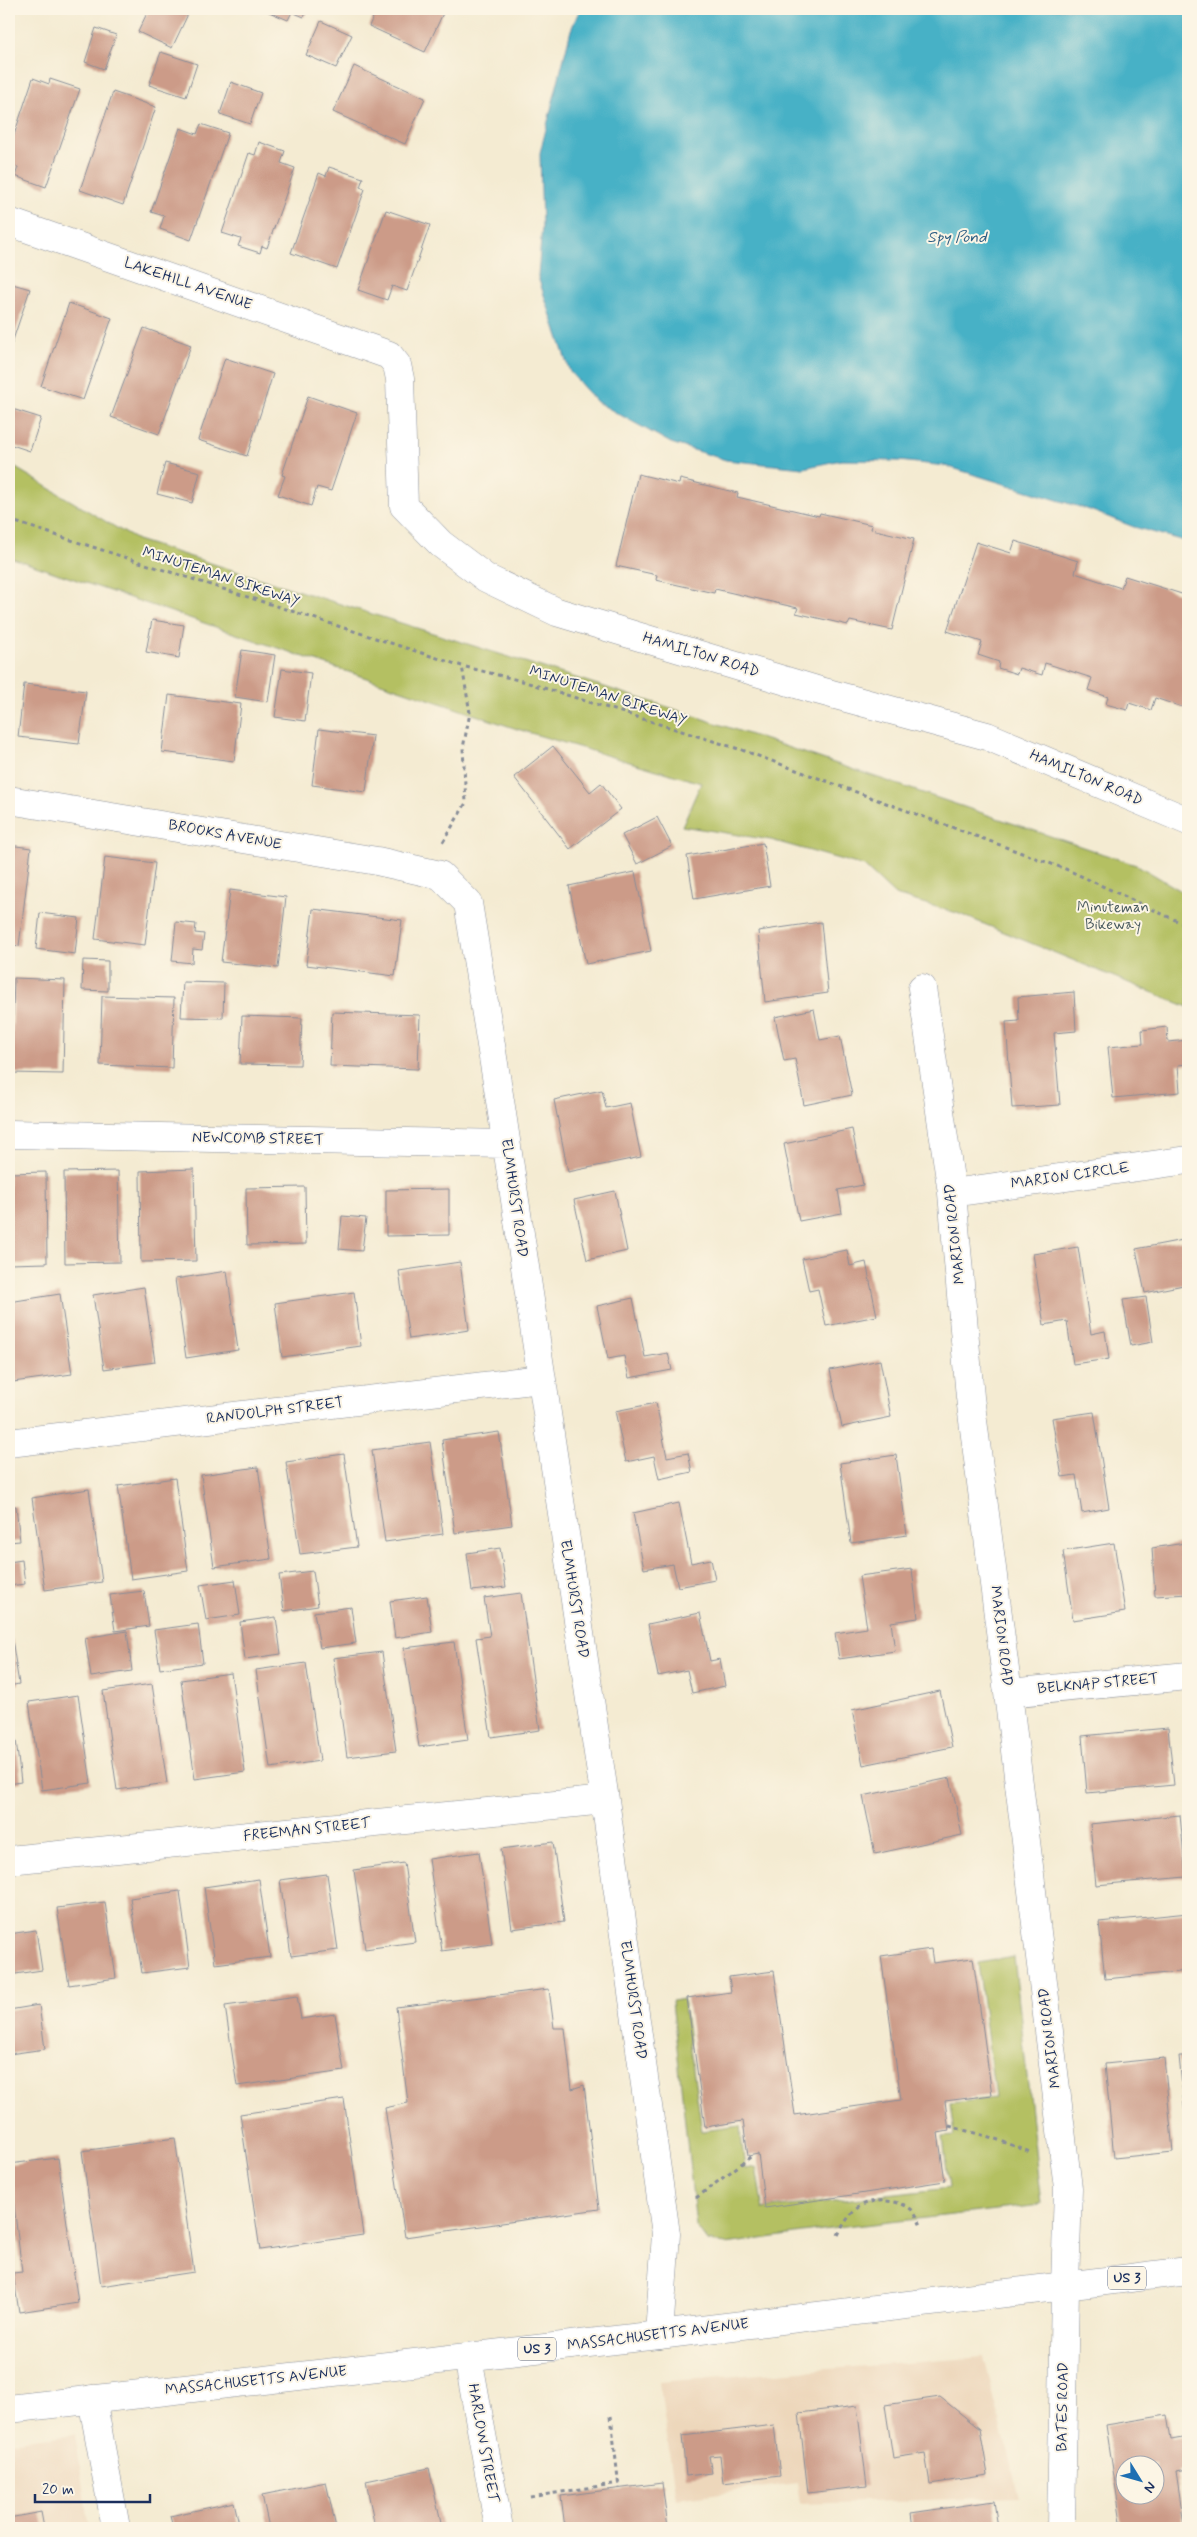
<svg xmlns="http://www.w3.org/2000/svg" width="1197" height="2537" viewBox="0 0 1197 2537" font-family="Mynerve,sans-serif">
  <rect width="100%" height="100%" fill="#fcf5e5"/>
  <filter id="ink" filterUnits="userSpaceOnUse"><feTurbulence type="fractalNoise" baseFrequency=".02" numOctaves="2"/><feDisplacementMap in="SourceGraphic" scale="10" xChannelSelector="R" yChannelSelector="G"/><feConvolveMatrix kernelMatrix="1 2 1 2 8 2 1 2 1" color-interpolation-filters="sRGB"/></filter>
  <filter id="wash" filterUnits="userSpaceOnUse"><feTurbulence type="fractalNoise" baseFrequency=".0096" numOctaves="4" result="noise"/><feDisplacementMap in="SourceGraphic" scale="20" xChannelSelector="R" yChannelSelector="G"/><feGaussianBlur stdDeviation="1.12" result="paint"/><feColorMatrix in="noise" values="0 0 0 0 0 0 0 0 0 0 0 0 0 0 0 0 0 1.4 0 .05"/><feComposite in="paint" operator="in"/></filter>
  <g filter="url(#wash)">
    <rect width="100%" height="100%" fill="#f4ebd2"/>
    <path fill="#edd7bb" d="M984 2357 1019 2497 800 2504 797 2483 676 2499 659 2382Z
      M75 2434 89 2528H9V2442Z"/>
    <path fill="#b4c062" stroke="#687860" d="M9 464 137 540 671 708 1139 866 1188 895V1007L957 913 895 895 864 866 771 840 682 826 701 783 517 729 9 557Z
      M1014 1957 1041 2205 837 2228 726 2244 707 2241 696 2226 672 2001 683 1999 702 2131 740 2126 745 2169 756 2167 763 2209 949 2188 943 2137 954 2136 950 2103 995 2098 978 1963Z"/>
    <path fill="#47b1c6" stroke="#317092" d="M580 9H1188V542L1134 527 1090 510 946 466 899 461 841 460 803 468 726 460 671 443 597 402 570 372 538 277 542 226 540 153 571 30Z"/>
    <g id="blocks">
      <path fill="#cc9b88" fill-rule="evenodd" d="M149 9H183L189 12 172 48 138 32Z
        M262 9H308L304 17 292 12 288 20Z
        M377 9H445L425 52 369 26Z
        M321 21 352 35 336 68 306 55Z
        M96 28 116 35 104 69 85 62Z
        M161 52 197 64 186 97 149 85Z
        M354 66 425 98 405 144 333 112Z
        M33 78 49 84 50 79 80 89 46 187 15 176 18 167 9 164V150Z
        M231 82 261 93 250 124 220 114Z
        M113 92 156 107 123 205 80 190Z
        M201 124 228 133 191 240 160 229 164 216 151 212 180 128 197 134Z
        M259 142 285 151 281 163 295 168 267 248 262 246 260 253 238 246 241 239 222 233 249 153 255 155Z
        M329 167 363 178 360 187 365 189 337 269 291 253 319 173 326 176Z
        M386 210 430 225 407 291 392 286 387 300 358 290Z
        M9 283 30 289 9 352Z
        M69 303 112 318 83 400 41 386Z
        M144 328 191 345 159 434 111 417Z
        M225 358 273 374 247 456 198 440Z
        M308 396 357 413 331 491 317 487 311 506 278 495 285 476 282 475Z
        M9 408 41 418 30 451 9 444Z
        M165 463 200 472 192 503 157 494Z
        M638 474 679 484 680 479 738 493 737 497 819 516 820 513 872 525 871 529 914 539 892 630 850 621 848 625 796 613 798 608 715 589 714 593 656 580 657 575 616 566Z
        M1015 541 1078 561 1075 573 1121 588 1125 576 1188 596 1184 609 1188 610V709L1155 698 1151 710 1129 703 1127 710 1106 704 1108 697 1088 690 1092 678 1045 663 1042 675 1019 668 1017 674 998 668 999 662 978 655 982 642 947 631 976 542 1011 553Z
        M152 620 184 625 179 658 146 652Z
        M242 650 275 655 268 702 235 697Z
        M282 669 311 673 305 721 275 717Z
        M24 684 86 691 79 744 18 737Z
        M169 695 241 704 234 761 162 752Z
        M319 729 373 736 366 792 312 785Z
        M553 746 590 792 601 783 621 809 570 849 514 777Z
        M657 817 672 846 637 864 622 835Z
        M763 843 770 886 694 899 687 856Z
        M9 845 31 848 19 946 9 944Z
        M105 857 155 863 145 945 95 939Z
        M635 872 651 951 586 964 569 886Z
        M230 890 286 897 278 968 221 962Z
        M313 909 402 920 395 976 306 965Z
        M40 913 79 918 75 954 36 949Z
        M176 922 196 924 195 933 204 934 202 950 193 949 192 963 172 961Z
        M821 922 828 993 765 1002 758 931Z
        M83 960 108 961V991L82 990Z
        M14 978 65 980 63 1074 11 1073Z
        M183 982 224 983 223 1018 181 1017Z
        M1074 992 1076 1031 1054 1033 1060 1105 1012 1108 1006 1022 1019 1021 1018 997Z
        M102 996 174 998 172 1068 100 1065Z
        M814 1009 820 1040 840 1036 852 1095 804 1105 795 1059 784 1061 775 1017Z
        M332 1012 420 1015 418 1069 330 1066Z
        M242 1016 302 1018 300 1065 240 1064Z
        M1167 1027 1168 1042 1188 1040V1064L1178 1065 1180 1092 1113 1098 1108 1047 1143 1044 1142 1030Z
        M602 1090 606 1108 630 1103 641 1157 568 1172 554 1100Z
        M852 1129 863 1185 838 1190 842 1213 799 1221 784 1144Z
        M194 1169 196 1261 141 1262 140 1171Z
        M118 1171 120 1262 65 1263 64 1172Z
        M46 1172 47 1263 9 1264V1173Z
        M305 1187 306 1244 247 1245 246 1188Z
        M449 1189V1235L386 1236V1190Z
        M615 1191 627 1251 587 1260 574 1200Z
        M342 1216 366 1218 362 1251 339 1249Z
        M1188 1239V1284L1145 1293 1136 1249Z
        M1078 1247 1091 1334 1105 1331 1109 1359 1073 1364 1067 1321 1044 1325 1033 1254Z
        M847 1250 850 1266 866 1262 877 1316 826 1326 818 1289 809 1291 802 1259Z
        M460 1262 469 1330 409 1339 399 1271Z
        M227 1271 238 1350 186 1358 175 1279Z
        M144 1287 155 1362 104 1369 93 1295Z
        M354 1292 361 1346 282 1357 275 1303Z
        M60 1294 72 1374 13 1382 9 1351V1302Z
        M1146 1297 1153 1342 1131 1346 1123 1300Z
        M633 1298 645 1357 668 1353 672 1370 629 1378 624 1356 608 1359 597 1306Z
        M880 1360 891 1417 842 1427 830 1370Z
        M656 1403 667 1457 688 1453 692 1472 659 1479 654 1456 626 1462 615 1411Z
        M1094 1412 1109 1508 1082 1513 1076 1475 1062 1477 1052 1418Z
        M499 1432 512 1525 455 1533 442 1440Z
        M430 1442 443 1534 385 1542 372 1450Z
        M344 1454 357 1547 300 1554 286 1462Z
        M896 1455 907 1535 851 1543 840 1463Z
        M258 1467 271 1559 214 1567 201 1475Z
        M175 1478 188 1571 131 1579 118 1486Z
        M89 1489 102 1582 45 1590 32 1498Z
        M679 1503 691 1563 711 1559 715 1580 678 1587 673 1564 644 1569 633 1513Z
        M16 1506 20 1541 9 1542V1507Z
        M1114 1543 1125 1612 1073 1620 1063 1551Z
        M1185 1543 1188 1594 1155 1596 1152 1548Z
        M500 1548 506 1587 472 1591 467 1553Z
        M22 1560 25 1584 9 1586V1562Z
        M912 1569 918 1618 891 1622 895 1651 839 1659 835 1633 867 1628 859 1576Z
        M313 1571 318 1606 284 1611 279 1575Z
        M235 1580 240 1615 206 1620 200 1585Z
        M144 1591 149 1626 115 1631 110 1595Z
        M521 1593 540 1730 491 1737 476 1638 490 1636 484 1598Z
        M427 1596 432 1632 395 1638 390 1601Z
        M351 1607 356 1643 320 1648 314 1612Z
        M700 1613 710 1661 720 1659 725 1686 692 1693 687 1670 658 1676 648 1624Z
        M276 1617 281 1654 245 1659 240 1622Z
        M198 1624 203 1663 160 1669 154 1630Z
        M127 1631 132 1671 91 1677 85 1638Z
        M12 1639 19 1684 9 1686V1640Z
        M454 1642 468 1740 419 1747 404 1648Z
        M382 1652 396 1751 347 1757 333 1658Z
        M306 1663 320 1761 270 1768 256 1670Z
        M231 1673 245 1772 195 1779 181 1680Z
        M152 1684 167 1783 117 1790 103 1691Z
        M940 1691 952 1747 863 1765 852 1710Z
        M78 1695 91 1783 42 1790 29 1702Z
        M1168 1728 1174 1785 1087 1793 1082 1736Z
        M16 1740 21 1782 9 1784V1741Z
        M950 1778 962 1835 875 1854 863 1796Z
        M1180 1815 1186 1877 1096 1885 1090 1824Z
        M553 1842 564 1922 512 1929 501 1849Z
        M479 1852 492 1944 442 1951 429 1859Z
        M404 1863 415 1942 365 1949 354 1870Z
        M327 1874 338 1950 291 1956 280 1880Z
        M259 1879 270 1957 215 1964 204 1887Z
        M180 1891 190 1967 142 1973 130 1898Z
        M105 1902 116 1978 69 1985 57 1908Z
        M1188 1913V1971L1105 1979 1099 1922Z
        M36 1930 42 1970 9 1975V1934Z
        M931 1949 933 1963 973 1958 992 2095 945 2101 949 2131 938 2133 945 2181 765 2208 758 2154 748 2156 743 2121 705 2127 687 1998 731 1992 729 1977 774 1971 795 2115 901 2100 881 1956Z
        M549 1989 554 2028H565L572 2089 584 2085 599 2209 405 2237 385 2108 408 2103 396 2007Z
        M297 1996 301 2019 335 2014 344 2071 237 2086 225 2006Z
        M39 2005 45 2049 9 2054V2010Z
        M1179 2056H1188V2135H1187Z
        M1164 2058 1173 2152 1114 2158 1105 2064Z
        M344 2099 363 2235 260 2250 240 2114Z
        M175 2138 194 2272 101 2286 82 2151Z
        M58 2158 78 2303 19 2312 13 2273 22 2272 9 2164Z
        M940 2397 980 2429 988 2475 930 2484 925 2453 893 2458 885 2405Z
        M857 2406 867 2486 808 2493 799 2413Z
        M1167 2415 1171 2440 1188 2437V2469L1176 2471 1184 2525 1162 2528H1122L1106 2425ZM1124 2464H1154V2494H1124Z
        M774 2425 780 2476 723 2483 720 2455 709 2456 712 2473 686 2476 682 2436Z
        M429 2468 442 2528H375L366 2481Z
        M326 2482 336 2528H269L262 2495Z
        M662 2483 668 2528H565L561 2496Z
        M994 2501 998 2528H913L911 2513Z
        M234 2502 240 2528H173L170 2516Z
        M41 2512 44 2528H9V2518Z"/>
    </g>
  </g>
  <g filter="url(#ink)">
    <use href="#blocks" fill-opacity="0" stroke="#888d98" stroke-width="1"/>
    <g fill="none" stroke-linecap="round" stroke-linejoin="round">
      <g stroke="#888d98" stroke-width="29">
        <path id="street" d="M9 222 389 355 397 365 400 379 404 506 441 544 486 578 557 612 813 689 987 736 1188 821
          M9 800 377 861 440 875 468 903 501 1107 605 1800 666 2234 659 2335
          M922 988 952 1193 970 1397 1008 1693 1068 2188 1065 2286
          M9 1134 506 1144
          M952 1193 1188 1160
          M9 1443 541 1379
          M1008 1693 1188 1676
          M9 1860 605 1800
          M468 2357 499 2528
          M92 2399 116 2528"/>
      </g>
      <g stroke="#888d98" stroke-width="29">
        <path id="secondary" d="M1061 2528 1065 2286"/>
      </g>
      <g stroke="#888d98" stroke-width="29">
        <path id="highway" d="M9 2409 659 2335 1188 2271"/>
      </g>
      <path stroke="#888d98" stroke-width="3" stroke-dasharray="4 4" stroke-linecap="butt" d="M9 520 462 666 522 681 742 750 1068 870 1188 926
        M443 842 466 803 463 748 470 713 462 666
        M949 2126 993 2138 1030 2152
        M696 2198 753 2155
        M838 2235C843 2225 851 2211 862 2205 876 2198 901 2200 912 2210 916 2213 919 2221 922 2227
        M611 2416 619 2488
        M530 2497 619 2483"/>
      <use href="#street" stroke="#fff" stroke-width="28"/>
      <use href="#secondary" stroke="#fff" stroke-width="28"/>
      <use href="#highway" stroke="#fff" stroke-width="28"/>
    </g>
  </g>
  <g text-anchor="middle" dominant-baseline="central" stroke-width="4" stroke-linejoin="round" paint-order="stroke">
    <g fill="#fcf5e5" stroke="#5e6a86" stroke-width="1">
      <rect x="1108" y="2266.5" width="38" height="23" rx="4"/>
      <rect x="518" y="2337.5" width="38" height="23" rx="4"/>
    </g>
    <g font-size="14" font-weight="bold" fill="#1b2f5e">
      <text x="1127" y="2278">US 3</text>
      <text x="537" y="2349">US 3</text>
    </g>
    <g font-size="15" fill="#1b2f5e" stroke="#fcf5e5">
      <text transform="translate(188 284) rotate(19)">LAKEHILL AVENUE</text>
      <text transform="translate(221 577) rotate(18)">MINUTEMAN BIKEWAY</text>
      <text transform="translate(701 655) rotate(17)">HAMILTON ROAD</text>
      <text transform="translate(608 696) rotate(18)">MINUTEMAN BIKEWAY</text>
      <text transform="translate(1086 778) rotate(23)">HAMILTON ROAD</text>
      <text transform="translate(225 835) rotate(10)">BROOKS AVENUE</text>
      <text transform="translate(258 1139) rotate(1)">NEWCOMB STREET</text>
      <text transform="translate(1070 1176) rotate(-8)">MARION CIRCLE</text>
      <text transform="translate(514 1198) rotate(82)">ELMHURST ROAD</text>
      <text transform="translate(955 1234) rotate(-96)">MARION ROAD</text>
      <text transform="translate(275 1411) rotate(-7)">RANDOLPH STREET</text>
      <text transform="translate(574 1599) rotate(81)">ELMHURST ROAD</text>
      <text transform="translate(1001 1636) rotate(83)">MARION ROAD</text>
      <text transform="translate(1098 1684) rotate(-5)">BELKNAP STREET</text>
      <text transform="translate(307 1830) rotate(-6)">FREEMAN STREET</text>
      <text transform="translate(633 2000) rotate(82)">ELMHURST ROAD</text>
      <text transform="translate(1050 2038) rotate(-97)">MARION ROAD</text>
      <text transform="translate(658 2335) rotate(-7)">MASSACHUSETTS AVENUE</text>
      <text transform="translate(256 2381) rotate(-6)">MASSACHUSETTS AVENUE</text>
      <text transform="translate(1063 2407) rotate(-89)">BATES ROAD</text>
      <text transform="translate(483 2443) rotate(80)">HARLOW STREET</text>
    </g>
    <g font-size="15" fill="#495a5f" stroke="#fcf5e5">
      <text x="1113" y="908">Minuteman<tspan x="1113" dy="17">Bikeway</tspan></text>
    </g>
    <g font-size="16" font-style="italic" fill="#2a5c82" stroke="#fcf5e5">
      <text x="957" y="237">Spy Pond</text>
    </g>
  </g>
  <rect width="1197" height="2537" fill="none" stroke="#fcf5e5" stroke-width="30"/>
  <g transform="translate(1140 2480) rotate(127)"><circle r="24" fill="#fcf5e5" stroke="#a2a6af"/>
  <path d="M0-4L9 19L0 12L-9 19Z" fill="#1f6fb2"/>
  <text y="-8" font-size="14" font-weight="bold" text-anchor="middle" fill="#1b2f5e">N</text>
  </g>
  <path d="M35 2494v8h115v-8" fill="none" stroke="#1b2f5e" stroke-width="2.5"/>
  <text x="42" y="2494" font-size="15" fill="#1b2f5e" stroke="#fcf5e5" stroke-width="4" paint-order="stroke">20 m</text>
</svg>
